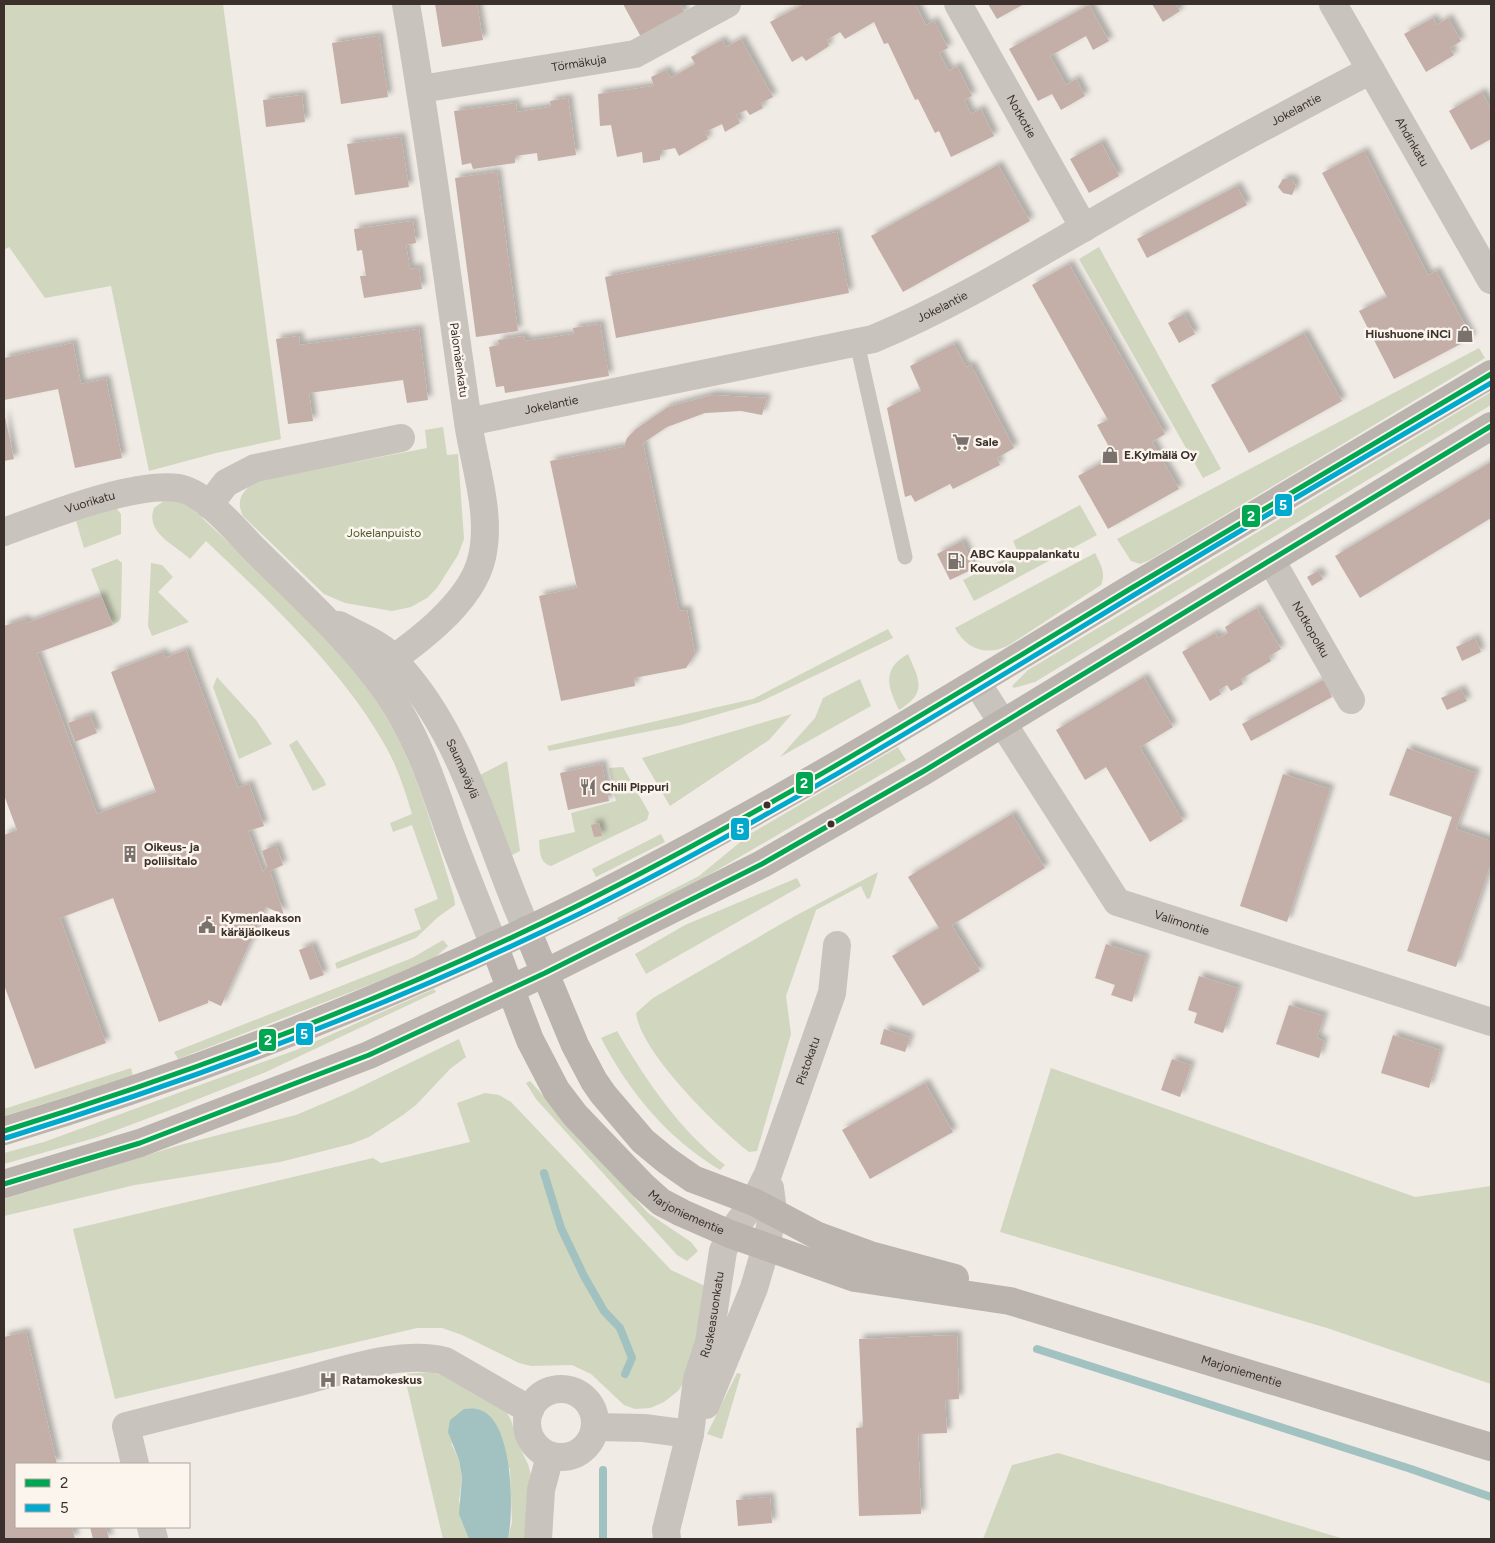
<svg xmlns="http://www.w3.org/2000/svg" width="1495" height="1543" viewBox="0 0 1495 1543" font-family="Figtree,sans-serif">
  <defs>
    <filter id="shadow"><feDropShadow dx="4.5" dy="-4.5" stdDeviation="2.5" flood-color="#0004"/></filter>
  </defs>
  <rect width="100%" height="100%" fill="#f0ebe5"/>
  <path fill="#d1d6bf" d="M4 4H223L281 439 216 453 149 471 111 286 45 298 9 247 4 250Z
    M1099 247 1221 469 1203 478 1079 259Z
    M1479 348 1485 358 1150 560 1140 564 1131 561 1117 539Z
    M1491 392V405L1035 682 1014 688 1012 686 1028 670Z
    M443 427 447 455 458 454 464 539 458 555 437 588 427 598 411 607 392 611 345 603 324 594 243 516C235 499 243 490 257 481L427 448 425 430Z
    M171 499 192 508C263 577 351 647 397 736 422 787 437 843 454 897L455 905 438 917 416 938 337 969 335 963 421 929 414 909 438 899 412 825 393 832 390 823 412 814C405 791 398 768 386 747 345 672 267 599 206 541L190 559C174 544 145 533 154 508L165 500Z
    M1080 505 1097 535 974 601 963 580 1018 552 1013 541Z
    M116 508 121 514V534L84 548 76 521Z
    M1095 553C1101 565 1106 573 1101 585L1009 645C987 657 966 649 955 628Z
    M117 559 122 563 121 617 119 621 113 625 91 569Z
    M151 563 162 565 173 577 158 592 189 622 152 636 148 626Z
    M888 629 893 638 760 702 681 725 549 751 547 746 753 699Z
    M908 654C920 681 927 693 899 710 888 688 881 669 908 654Z
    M217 677 256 720 272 744 239 759 213 687Z
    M860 679 871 706 780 757 815 718 823 698Z
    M792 714 769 740 670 806 642 758Z
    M297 740 324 780 326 785 313 791 289 745Z
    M898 747 906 760 700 880 619 922 617 918 699 876 750 834Z
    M507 761 520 851 512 855 476 777Z
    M623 767 649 813 647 820 551 866C539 863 540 850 539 840L575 832 571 813 616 801 609 768Z
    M661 834 665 842 596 877 592 869Z
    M878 872 870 898 867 899 861 886 816 910 786 996 791 1034 757 1151 749 1152C717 1127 641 1053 636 1013L653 998 795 916Z
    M797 878 801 886 646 974 635 954 685 925Z
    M443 940 448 946 431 961 178 1059 174 1052 412 958Z
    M434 989 436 992 266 1072 173 1109 98 1137 4 1164V1153L44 1142 296 1050Z
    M617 1031C646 1080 679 1130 725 1165L720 1170C667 1138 629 1092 601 1038Z
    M459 1039 466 1057 450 1069 416 1105 403 1115 369 1137 351 1144 280 1162 135 1185 4 1216V1199L180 1145 296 1115 348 1093Z
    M131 1068 133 1076 4 1116V1109Z
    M1051 1068 1415 1197 1491 1186V1384L1327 1328 1000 1232Z
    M530 1081 648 1213 691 1242 698 1251 687 1261 677 1255 536 1099 526 1083Z
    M485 1093 499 1095 511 1102 671 1270 705 1286 691 1372 678 1391 664 1402 650 1408 635 1409 624 1405 591 1374 572 1365 531 1366 519 1363 462 1335 442 1328H417L115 1399 73 1229 373 1158 381 1163 470 1142 457 1103Z
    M430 1372 455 1378 506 1411 511 1420 518 1444 528 1464 533 1482 528 1539H508L512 1522 510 1469 451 1443 459 1460 462 1477 459 1501 469 1539H443L404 1374Z
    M737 1373 741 1374 722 1439 707 1434Z
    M1058 1453 1344 1539H983L1012 1465Z"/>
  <path fill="#a1c2c1" d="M464 1409C468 1409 472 1408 476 1409 514 1414 514 1512 508 1539H469L459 1514 462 1477 459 1460 448 1432 450 1420Z"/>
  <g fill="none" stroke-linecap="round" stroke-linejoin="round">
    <path stroke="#a1c2c1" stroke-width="8" d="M544 1173 561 1228 584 1276 604 1311 620 1328 632 1358 625 1374
      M1037 1349 1411 1469 1491 1497
      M603 1539V1470"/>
  </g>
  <path fill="#c3afa7" filter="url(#shadow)" d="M435 4H477L483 40 442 47Z
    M623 4H680L685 13 641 37Z
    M804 4H915L926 25 934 21 948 48 939 53 949 71 957 66 972 96 964 100 971 114 981 109 994 136 951 157 939 131 935 133 918 99 915 100 888 43 884 44 874 22 845 39 840 32 827 40 829 46 806 61 802 56 792 62 770 22Z
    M988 4H1024L997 19Z
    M1152 4H1175L1180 11 1163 22Z
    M1089 5 1109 41 1093 50 1086 36 1050 56 1066 85 1076 79 1085 96 1061 110 1052 94 1038 101 1009 49Z
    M1433 18 1437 25 1448 18 1461 41 1450 48 1454 55 1426 72 1404 34Z
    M379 36 388 97 341 104 332 43Z
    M741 39 773 97 761 103 763 108 750 115 746 110 736 115 740 123 725 132 722 124 705 132 708 139 679 156 675 148 660 151V160L643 163 642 152 617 157 611 125 600 126 598 94 654 86 651 77 666 70 671 78 695 64 691 57 722 40 726 47Z
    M1482 92 1491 109V139L1471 150 1449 111Z
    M302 95 305 122 266 127 263 100Z
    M568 98 576 155 538 161 537 153 515 156V163L473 169 471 163 462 165 454 111 516 103 517 112 551 107 550 101Z
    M401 137 409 187 355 195 347 144Z
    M1101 142 1119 176 1089 193 1070 159Z
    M1364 151 1428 275 1436 271 1472 338 1394 379 1359 311 1387 297 1322 173Z
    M998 165 1030 221 903 292 871 236Z
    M497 172 518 331 476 337 455 178Z
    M1283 179H1292L1296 186 1292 195 1283 193 1278 187Z
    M1237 186 1247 205 1147 258 1137 239Z
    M413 221 416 243 406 245 410 269 419 268 422 289 364 298 360 276H366L362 250 357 251 354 229Z
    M837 232 849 293 616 338 605 277Z
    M1069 264 1165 434 1152 442 1179 489 1108 529 1078 476 1114 456 1097 425 1108 420 1032 285Z
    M1184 314 1195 334 1179 343 1168 323Z
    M600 324 609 376 505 393 504 386 496 387 489 347 499 345 498 340 524 336 525 341 574 334 573 328Z
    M419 329 428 400 407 403 403 380 309 393 313 421 288 424 276 339 299 336 300 345Z
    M1304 333 1342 401 1249 453 1211 385Z
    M73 343 81 384 106 379 122 458 75 468 58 389 4 400V358Z
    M954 344 966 367 971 365 1014 448 997 458 1000 465 953 489 950 484 915 502 911 495 905 497 887 408 921 391 910 366Z
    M712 395 767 398 762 415 741 411 705 413 667 427 643 443 679 611 687 610 695 654 686 668 634 678 635 686 561 701 539 596 577 588 550 461 624 447 627 438 636 429 668 407Z
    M4 412 14 459 4 461Z
    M1491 462V518L1360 598 1335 556Z
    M962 541 975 568 950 580 937 554Z
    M1318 571 1323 579 1312 586 1307 577Z
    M101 596 113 625 37 653 97 814 156 792 111 672 163 652 165 658 186 650 238 788 249 784 264 826 248 831 263 872 267 866 262 851 276 845 283 865 270 871 284 915 266 907 221 1006 208 1000V1003L159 1022 113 898 60 918 106 1043 35 1069 4 985V835L17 830 4 795V626L25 619 27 623Z
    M1257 608 1281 649 1269 656 1271 661 1241 679 1243 684 1231 691 1227 685 1219 690 1221 694 1210 701 1182 652 1215 633 1218 638 1228 633 1225 627Z
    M1475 638 1481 652 1462 661 1456 647Z
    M1144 677 1173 727 1140 747 1183 821 1150 842 1106 767 1085 780 1056 730Z
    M1323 680 1332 697 1251 741 1242 724Z
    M1461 689 1467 701 1447 710 1441 698Z
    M90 715 97 733 75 742 68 723Z
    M1407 748 1476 773 1456 829 1491 841V863L1456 967 1407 951 1452 817 1389 795Z
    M602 764 609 801 568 810 560 773Z
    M1283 774 1330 789 1287 922 1240 906Z
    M1012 814 1045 868 952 925 980 971 923 1006 892 956 939 928 908 877Z
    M599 823 602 836 594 837 591 825Z
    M1106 944 1146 957 1132 1002 1111 995 1115 985 1095 978Z
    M312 945 324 975 310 980 299 950Z
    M1199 976 1238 988 1223 1033 1194 1023 1197 1013 1188 1010Z
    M1289 1005 1324 1016 1317 1038 1324 1041 1319 1058 1276 1044Z
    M884 1029 910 1037 905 1052 880 1044Z
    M1393 1035 1440 1050 1429 1088 1381 1073Z
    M1172 1059 1191 1065 1180 1097 1161 1090Z
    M925 1083 953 1132 870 1179 842 1130Z
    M26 1332 57 1464H16V1527H72L75 1539H4V1337Z
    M957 1335 959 1399 945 1400 947 1433 918 1434 921 1514 859 1516 856 1428 863 1427 859 1339Z
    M770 1497 772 1523 738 1526 736 1500Z
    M90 1527H106L109 1539H93Z"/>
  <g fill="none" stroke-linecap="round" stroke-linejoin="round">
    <path stroke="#c9c3be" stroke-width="15" d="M857 343 905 557"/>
    <g stroke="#c9c3be" stroke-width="28">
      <path id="s1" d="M958 4 1084 228"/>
      <path id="s2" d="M1333 4 1491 280"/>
      <path id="s3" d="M421 89 635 54 727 4"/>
      <path id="s4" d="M468 422 873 339C953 306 1029 259 1104 216 1192 165 1281 117 1371 70"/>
      <path d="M209 505 226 483 255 468 401 438"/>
      <path id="s5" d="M4 532C48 516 132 482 178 488 205 492 237 532 256 551 300 595 352 641 387 692 417 735 433 784 450 833 464 871 479 908 494 945"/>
      <path id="s6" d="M1271 560 1351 700"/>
      <path id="s7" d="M339 625C353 633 370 639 383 649 392 655 398 665 406 674 467 746 489 845 527 930"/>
      <path d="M373 673C411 647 472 604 482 557 492 513 474 465 468 422 448 283 430 143 406 4"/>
      <path id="s8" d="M977 683 1117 902 1491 1022"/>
      <circle cx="561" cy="1423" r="34"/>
      <path d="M706 1405 754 1288 766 1247 773 1211 770 1188"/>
      <path d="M596 1427 644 1428 690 1434"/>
      <path d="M135 1464 126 1426C181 1412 237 1398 292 1384 337 1373 400 1349 445 1361L530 1410"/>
      <path d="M151 1527 154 1539"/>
      <path d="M538 1539 541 1490 550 1456"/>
      <path id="s9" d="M667 1539 666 1530 690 1434 697 1379 709 1342 723 1251 730 1234 754 1202 768 1174 832 993 837 945"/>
    </g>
    <g stroke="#bab3ae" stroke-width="28">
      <path d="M527 930 575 1045 594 1081 603 1094 643 1141 666 1160 693 1179 754 1202 818 1236 870 1255 955 1278"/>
      <path id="s10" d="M494 945 530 1040 556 1090 575 1115 643 1186 661 1202 682 1213 730 1234 855 1278 1010 1301 1491 1447"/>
      <path d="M4 1131C201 1072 391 998 575 907 766 812 948 700 1130 589 1250 517 1370 445 1491 374"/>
      <path d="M4 1184 140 1143 369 1055 545 973 762 864 924 771 1491 426"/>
    </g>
    <g stroke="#fbf5ee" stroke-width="9">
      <path id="bus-1" d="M4 1131C200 1070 391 998 575 907 766 812 947 700 1130 589 1250 517 1370 445 1491 374
        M4 1184 140 1143 369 1055 545 973 762 864 924 771 1491 426"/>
    </g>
    <g stroke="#fbf5ee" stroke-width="9">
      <path id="bus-2" d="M6 1138C202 1077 393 1005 577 915 762 823 939 714 1116 606 1240 530 1366 456 1491 383"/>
    </g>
    <use href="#bus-1" stroke="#00a651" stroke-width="5"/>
    <use href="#bus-2" stroke="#00a9ce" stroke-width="5"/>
  </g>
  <defs>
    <g id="shop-bare" transform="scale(1.35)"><path d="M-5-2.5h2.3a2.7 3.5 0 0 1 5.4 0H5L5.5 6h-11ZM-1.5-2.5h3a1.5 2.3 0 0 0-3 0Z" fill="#7a716c" stroke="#fbf5ee" stroke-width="2.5" paint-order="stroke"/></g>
    <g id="supermarket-bare" transform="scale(1.35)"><path d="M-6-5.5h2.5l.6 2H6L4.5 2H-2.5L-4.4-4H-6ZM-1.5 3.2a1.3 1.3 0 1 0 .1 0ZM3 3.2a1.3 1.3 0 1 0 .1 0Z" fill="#7a716c" stroke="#fbf5ee" stroke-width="2.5" paint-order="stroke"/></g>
    <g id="fuel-bare" transform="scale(1.35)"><path d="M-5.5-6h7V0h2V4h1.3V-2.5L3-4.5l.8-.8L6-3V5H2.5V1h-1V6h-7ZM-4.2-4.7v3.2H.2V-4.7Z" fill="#7a716c" stroke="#fbf5ee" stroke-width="2.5" paint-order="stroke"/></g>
    <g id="restaurant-bare" transform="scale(1.35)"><path d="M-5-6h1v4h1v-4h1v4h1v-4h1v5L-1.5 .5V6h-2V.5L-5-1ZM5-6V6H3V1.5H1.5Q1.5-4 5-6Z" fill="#7a716c" stroke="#fbf5ee" stroke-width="2.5" paint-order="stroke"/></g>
    <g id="building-bare" transform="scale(1.35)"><path d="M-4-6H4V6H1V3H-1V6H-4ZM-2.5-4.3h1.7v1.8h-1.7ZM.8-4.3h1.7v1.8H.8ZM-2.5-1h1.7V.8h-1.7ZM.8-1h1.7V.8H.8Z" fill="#7a716c" stroke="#fbf5ee" stroke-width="2.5" paint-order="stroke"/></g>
    <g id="civic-bare" transform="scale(1.35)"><path d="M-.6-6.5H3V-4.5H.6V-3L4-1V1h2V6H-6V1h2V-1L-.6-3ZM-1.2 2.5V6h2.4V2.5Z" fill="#7a716c" stroke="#fbf5ee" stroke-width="2.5" paint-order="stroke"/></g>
    <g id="hospital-bare" transform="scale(1.35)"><path d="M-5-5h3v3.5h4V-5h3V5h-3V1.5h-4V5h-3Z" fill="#7a716c" stroke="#fbf5ee" stroke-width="2.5" paint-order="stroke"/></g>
  </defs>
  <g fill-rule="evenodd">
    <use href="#shop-bare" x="1465" y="334"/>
    <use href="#supermarket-bare" x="961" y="442"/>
    <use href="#shop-bare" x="1110" y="455"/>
    <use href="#fuel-bare" x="956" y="561"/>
    <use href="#restaurant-bare" x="588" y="787"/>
    <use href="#building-bare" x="130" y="854"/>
    <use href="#civic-bare" x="207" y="925"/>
    <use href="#hospital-bare" x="328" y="1380"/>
  </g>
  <g fill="#3b302b" stroke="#fbf5ee" stroke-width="2">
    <circle cx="767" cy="805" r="4.5"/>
    <circle cx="831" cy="824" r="4.5"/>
  </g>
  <g text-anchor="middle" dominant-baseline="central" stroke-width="5" stroke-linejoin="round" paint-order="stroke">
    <g font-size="12" fill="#3b302b" stroke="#fbf5ee">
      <text stroke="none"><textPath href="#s3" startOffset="160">Törmäkuja</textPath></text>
      <text stroke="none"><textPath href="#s4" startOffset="895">Jokelantie</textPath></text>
      <text stroke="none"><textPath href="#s1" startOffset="129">Notkotie</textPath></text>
      <text stroke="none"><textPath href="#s2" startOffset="159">Ahdinkatu</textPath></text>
      <text stroke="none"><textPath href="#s4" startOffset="490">Jokelantie</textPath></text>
      <text transform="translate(459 360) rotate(82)">Palomäenkatu</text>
      <text stroke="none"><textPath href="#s4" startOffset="85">Jokelantie</textPath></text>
      <text stroke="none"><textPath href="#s5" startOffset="91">Vuorikatu</textPath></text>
      <text stroke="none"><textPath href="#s6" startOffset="80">Notkopolku</textPath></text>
      <text stroke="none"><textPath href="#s7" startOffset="195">Saumaväylä</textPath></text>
      <text stroke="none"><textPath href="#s8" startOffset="328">Valimontie</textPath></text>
      <text stroke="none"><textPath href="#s9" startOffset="504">Pistokatu</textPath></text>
      <text stroke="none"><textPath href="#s10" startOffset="339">Marjoniementie</textPath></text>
      <text stroke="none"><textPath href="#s9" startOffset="230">Ruskeasuonkatu</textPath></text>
      <text stroke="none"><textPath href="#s10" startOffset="919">Marjoniementie</textPath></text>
    </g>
    <g font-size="12" font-weight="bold" fill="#3b302b" stroke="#fbf5ee" text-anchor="start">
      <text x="1451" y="334" text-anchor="end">Hiushuone iNCi</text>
      <text x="975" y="442">Sale</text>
      <text x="1124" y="455">E.Kylmälä Oy</text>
      <text x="970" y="554">ABC Kauppalankatu<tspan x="970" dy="14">Kouvola</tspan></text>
      <text x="602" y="787">Chili Pippuri</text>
      <text x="144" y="847">Oikeus- ja<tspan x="144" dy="14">poliisitalo</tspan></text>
      <text x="221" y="918">Kymenlaakson<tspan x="221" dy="14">käräjäoikeus</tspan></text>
      <text x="342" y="1380">Ratamokeskus</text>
    </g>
    <g font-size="12" fill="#4a5a2e" stroke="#fbf5ee">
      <text x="384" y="533">Jokelanpuisto</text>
    </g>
  </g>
  <g stroke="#fbf5ee" stroke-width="2">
    <rect x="1274" y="493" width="19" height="24" rx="5" fill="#00a9ce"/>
    <rect x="1241" y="504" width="20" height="24" rx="5" fill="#00a651"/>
    <rect x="795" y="771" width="19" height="24" rx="5" fill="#00a651"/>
    <rect x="730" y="817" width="20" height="24" rx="5" fill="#00a9ce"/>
    <rect x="295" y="1022" width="19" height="24" rx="5" fill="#00a9ce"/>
    <rect x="258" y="1028" width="19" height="24" rx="5" fill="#00a651"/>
  </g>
  <g font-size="14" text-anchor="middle" font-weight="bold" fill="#fff">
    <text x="1283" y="510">5</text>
    <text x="1251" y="521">2</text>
    <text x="804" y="788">2</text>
    <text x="740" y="834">5</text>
    <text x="304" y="1039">5</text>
    <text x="268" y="1045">2</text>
  </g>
  <rect width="1495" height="1543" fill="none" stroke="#3b302b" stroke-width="10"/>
  <rect x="15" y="1463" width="175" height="65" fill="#fbf5ee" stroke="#aea6a0"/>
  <rect x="25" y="1479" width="25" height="8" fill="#00a651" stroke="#aea6a0"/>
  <text x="60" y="1488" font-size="15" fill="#3b302b">2</text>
  <rect x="25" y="1504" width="25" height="8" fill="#00a9ce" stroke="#aea6a0"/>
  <text x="60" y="1513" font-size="15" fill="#3b302b">5</text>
</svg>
